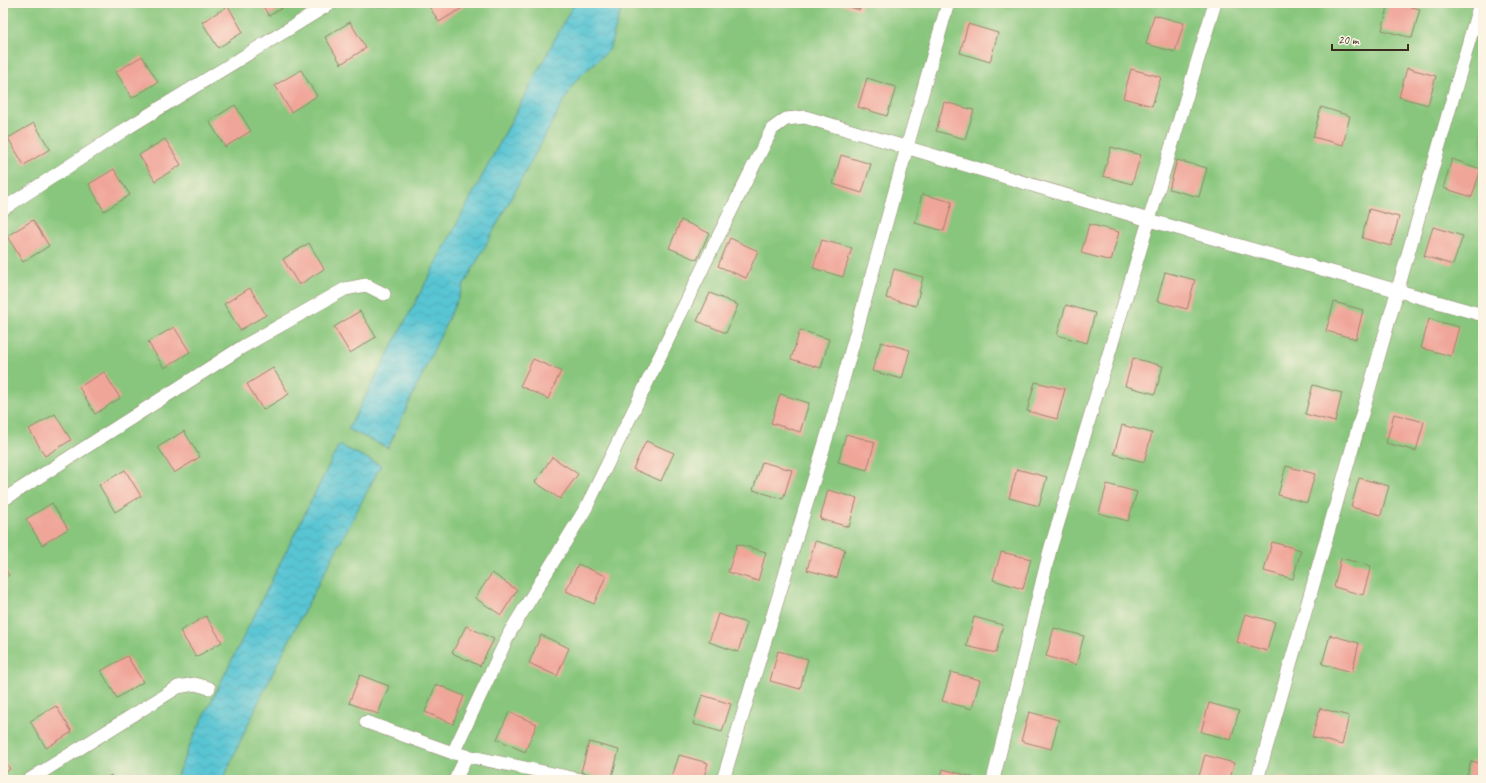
<svg xmlns="http://www.w3.org/2000/svg" width="1486" height="783" viewBox="0 0 1486 783" font-family="Caveat,sans-serif">
  <defs>
    <pattern id="water-waves" width="16" height="10" patternUnits="userSpaceOnUse"><rect width="16" height="10" fill="#59c5d3"/><path d="M0 5q4-4 8 0t8 0" fill="none" stroke="#4ea9b5"/></pattern>
  </defs>
  <rect width="100%" height="100%" fill="#fcf5e5"/>
  <filter id="ink" filterUnits="userSpaceOnUse"><feTurbulence type="fractalNoise" baseFrequency=".025" numOctaves="2"/><feDisplacementMap in="SourceGraphic" scale="8" xChannelSelector="R" yChannelSelector="G"/><feConvolveMatrix kernelMatrix="1 2 1 2 8 2 1 2 1" color-interpolation-filters="sRGB"/></filter>
  <filter id="wash" filterUnits="userSpaceOnUse"><feTurbulence type="fractalNoise" baseFrequency=".012" numOctaves="4" result="noise"/><feDisplacementMap in="SourceGraphic" scale="16" xChannelSelector="R" yChannelSelector="G"/><feGaussianBlur stdDeviation="0.9" result="paint"/><feColorMatrix in="noise" values="0 0 0 0 0 0 0 0 0 0 0 0 0 0 0 0 0 1.4 0 .05"/><feComposite in="paint" operator="in"/></filter>
  <g filter="url(#wash)">
    <rect width="100%" height="100%" fill="#edddba"/>
    <path fill="#87c67c" stroke="#61784d" d="M3 3H1483V780H3Z"/>
    <path fill="url(#water-waves)" stroke="#4a7878" d="M574 3H623L609 50 575 81 465 283 388 448 348 429Z
      M339 445 381 465C327 569 269 672 223 780H175L192 740Z"/>
    <g id="blocks">
      <path fill="#f0a599" d="M261 3H290L269 16Z
        M427 3H462L464 7 439 22Z
        M836 3H862L860 10Z
        M1389 3H1396L1420 9 1412 38 1382 30Z
        M228 6 243 32 218 48 202 22Z
        M1154 15 1184 23 1175 52 1146 44Z
        M350 22 366 48 341 64 325 37Z
        M968 24 998 33 990 62 960 53Z
        M142 56 158 82 132 98 116 72Z
        M1407 68 1436 76 1428 105 1399 97Z
        M1131 69 1161 77 1152 106 1123 98Z
        M301 70 317 96 291 112 275 85Z
        M867 78 896 87 887 116 858 107Z
        M944 102 974 110 965 139 936 131Z
        M235 105 251 131 225 147 209 121Z
        M1321 107 1350 116 1343 145 1313 137Z
        M34 123 50 149 24 165 8 138Z
        M165 139 181 165 155 181 139 155Z
        M1111 147 1141 155 1132 184 1103 176Z
        M841 155 871 164 862 193 833 184Z
        M1452 159 1481 169 1472 197 1443 188Z
        M1177 160 1207 168 1199 197 1169 189Z
        M114 169 130 195 104 211 89 184Z
        M922 194 952 202 944 231 915 223Z
        M1369 209 1399 217 1391 246 1362 238Z
        M33 220 49 246 23 262 7 236Z
        M681 220 709 233 697 260 669 248Z
        M1089 224 1119 232 1111 261 1081 253Z
        M1433 227 1463 236 1453 265 1424 256Z
        M730 238 758 251 746 278 718 266Z
        M822 240 852 248 843 277 813 268Z
        M309 243 324 269 299 285 283 259Z
        M894 269 923 277 916 306 886 298Z
        M1165 272 1195 280 1187 309 1157 301Z
        M250 288 266 315 240 330 224 304Z
        M710 293 738 305 726 333 697 321Z
        M1334 302 1363 310 1356 339 1326 331Z
        M1066 305 1095 313 1087 343 1057 335Z
        M360 311 376 337 350 353 334 327Z
        M1429 319 1459 327 1451 356 1421 348Z
        M174 327 190 352 164 368 148 342Z
        M800 330 829 339 821 368 791 359Z
        M881 342 910 350 902 379 872 371Z
        M1133 358 1163 366 1155 394 1125 386Z
        M533 359 561 371 548 399 520 386Z
        M273 368 289 394 263 410 247 384Z
        M104 372 120 398 95 414 79 387Z
        M1035 382 1065 389 1057 419 1027 411Z
        M1313 385 1342 393 1335 422 1305 414Z
        M780 394 809 403 800 432 771 423Z
        M55 414 71 440 45 456 29 429Z
        M1394 414 1424 422 1416 451 1386 443Z
        M1122 425 1152 433 1144 462 1114 454Z
        M184 431 200 457 174 473 158 447Z
        M846 434 875 442 867 470 838 462Z
        M646 441 674 453 661 481 633 469Z
        M552 457 578 474 560 499 535 482Z
        M762 462 792 470 783 499 753 490Z
        M1286 466 1315 474 1307 503 1278 495Z
        M1017 469 1047 477 1039 506 1009 498Z
        M125 470 141 496 115 512 99 485Z
        M1359 478 1389 486 1381 515 1351 507Z
        M1107 484 1137 492 1128 521 1099 513Z
        M828 490 857 498 849 527 820 519Z
        M52 503 68 529 42 545 26 519Z
        M815 541 845 549 837 578 807 570Z
        M1272 542 1301 550 1293 579 1264 571Z
        M737 544 766 552 758 581 728 572Z
        M1001 552 1031 559 1023 589 993 580Z
        M1341 558 1371 566 1363 595 1334 587Z
        M578 564 606 576 594 604 566 591Z
        M3 565 9 575 3 579Z
        M492 573 517 590 501 615 475 598Z
        M718 614 747 623 738 652 709 642Z
        M1245 614 1275 622 1267 651 1237 642Z
        M206 616 222 642 196 657 180 631Z
        M974 617 1003 625 996 653 966 646Z
        M466 626 494 639 480 666 452 653Z
        M1054 628 1084 636 1076 665 1046 656Z
        M541 635 569 648 557 676 529 663Z
        M1330 635 1359 643 1352 672 1322 664Z
        M778 651 808 659 800 689 770 681Z
        M127 656 143 682 117 698 101 671Z
        M951 672 980 680 972 709 942 701Z
        M360 675 389 686 378 714 349 703Z
        M436 684 464 696 453 724 425 712Z
        M702 695 731 704 722 732 693 724Z
        M1209 703 1239 711 1231 740 1201 732Z
        M56 706 72 732 46 748 30 721Z
        M1320 708 1349 716 1342 745 1312 737Z
        M509 712 537 724 525 752 497 739Z
        M1029 712 1059 720 1051 749 1021 741Z
        M589 742 619 750 611 780 581 772Z
        M679 755 708 763 703 780H671Z
        M1205 755 1234 763 1230 780H1198Z
        M3 757 10 769 3 774Z
        M1471 761 1483 764V780H1466Z
        M943 769 973 777 972 780H940Z
        M111 775 114 780H103Z
        M1277 776 1291 779V780H1276Z
        M748 777 759 779V780H747Z"/>
    </g>
  </g>
  <g filter="url(#ink)">
    <use href="#blocks" fill-opacity="0" stroke="#94846c" stroke-width="1"/>
    <g fill="none" stroke-linecap="round" stroke-linejoin="round">
      <g stroke="#94846c" stroke-width="14">
        <path id="service" d="M3 209 129 127 331 3
          M3 500 244 346 345 289 366 285 384 294
          M366 722 453 753 582 780
          M453 753 510 632 586 508 709 255 772 129 786 119 805 117 1149 220 1483 315
          M29 780 178 687 195 684 209 688
          M455 780 467 756
          M723 780 834 413 907 147 948 3
          M993 780 1050 550 1149 220 1215 3
          M1257 780 1480 3"/>
      </g>
      <use href="#service" stroke="#fff" stroke-width="13"/>
    </g>
  </g>
  <rect width="1486" height="783" fill="none" stroke="#fcf5e5" stroke-width="16"/>
  <path d="M1332 44v6h76v-6" fill="none" stroke="#3b2a1e" stroke-width="2"/>
  <text x="1338" y="44" font-size="12" fill="#3b2a1e" stroke="#fcf5e5" stroke-width="3" paint-order="stroke">20 m</text>
</svg>
